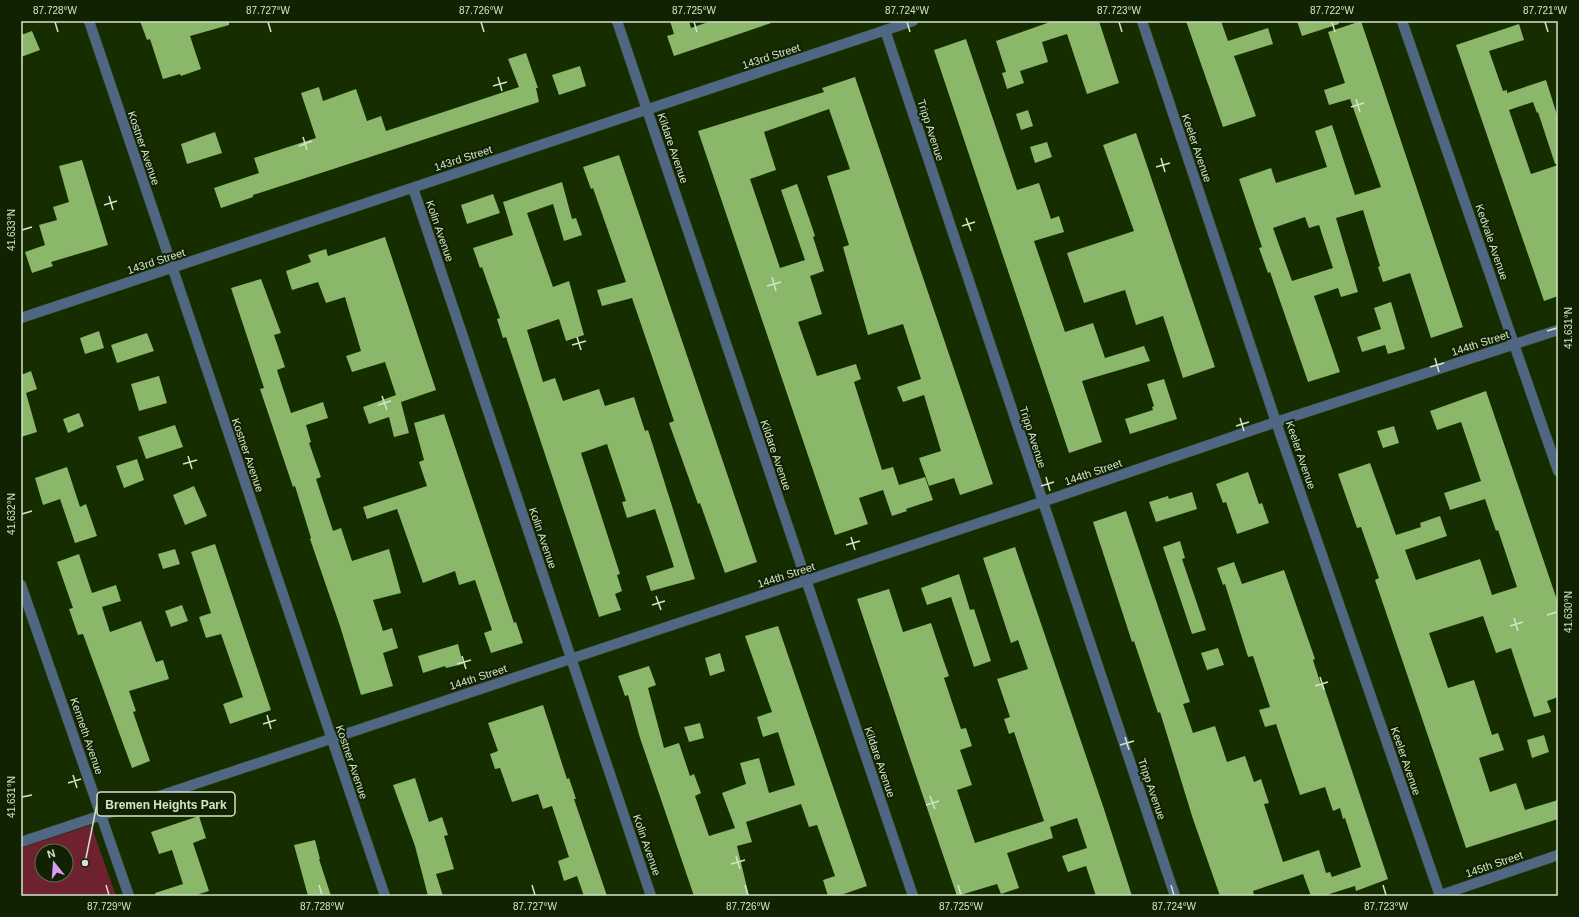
<svg xmlns="http://www.w3.org/2000/svg" width="1579" height="917" viewBox="0 0 1579 917" font-family="Arial,sans-serif">
  <rect width="100%" height="100%" fill="#162d00"/>
  <path fill="#6e212f" fill-rule="evenodd" d="M91 825 116 896H21V848ZM42 851H66V875H42Z"/>
  <path fill="#8ab76a" fill-rule="evenodd" d="M140 21H229V25L190 36 201 69 181 76 180 74 163 79 150 39 147 40Z
    M670 21H689L691 28 711 21H770L771 23 674 56 667 36 674 34Z
    M1053 21H1099L1119 83 1087 94 1067 34 1042 42 1048 62 1020 71 1024 83 1007 89 1002 73 1006 72 996 41Z
    M1186 21H1221L1228 41 1268 28 1273 44 1234 56 1256 116 1223 127Z
    M1297 21H1338L1339 24 1302 36Z
    M1361 21 1463 327 1431 338 1410 273 1383 282 1378 267 1380 266 1363 210 1336 218 1358 292 1341 297 1338 288 1314 296 1340 372 1308 382 1270 272 1268 273 1259 248 1262 247 1239 179 1271 168 1276 183 1327 167 1315 131 1332 125 1355 195 1381 187 1350 99 1329 105 1324 90 1345 83 1328 32ZM1305 217 1309 228 1319 225 1333 268 1292 281 1273 228Z
    M1519 24 1524 40 1489 51 1503 91 1507 90V93L1546 80 1558 118V164H1555L1538 112 1537 113 1533 102 1509 110 1531 174 1558 165V296L1544 301 1456 45Z
    M32 31 40 50 21 57V35Z
    M966 39 1017 190 1039 183 1051 219 1059 216 1064 232 1034 241 1065 332 1093 323 1105 358 1144 346 1150 361 1082 381 1102 442 1069 453 934 50Z
    M526 53 538 88H536L539 102 253 195V197L221 208 214 188 259 173 254 158 316 138 301 93 319 87 323 101 356 89 367 121 381 116 386 131 519 87 508 59Z
    M580 66 586 86 559 95 552 75Z
    M855 77 993 484 960 495 954 478 929 486 919 458 941 451 924 395 903 402 897 387 921 379 903 324 868 335 843 247 849 245 827 176 850 169 829 109 764 132 776 170 750 179 780 268 805 260 781 190 797 184 810 221 815 236 813 237 824 271 810 276 822 314 798 322 817 376 856 364 861 379 854 382 882 470 893 467 899 485 925 477 933 500 906 509 907 511 892 516 883 490 859 498 868 524 835 535 698 131 824 92 822 88Z
    M1028 110 1033 126 1021 130 1016 114Z
    M215 132 222 153 187 164 181 144Z
    M1136 133 1215 367 1183 378 1163 316 1136 325 1125 290 1084 303 1067 253 1134 231 1103 145Z
    M1047 142 1052 157 1035 163 1030 147Z
    M619 155 757 562 725 573 700 503 698 504 669 423 674 421 632 298 602 306 597 290 626 282 593 188 591 189 583 167Z
    M82 160 108 245 51 262 53 266 32 273 25 252 45 245 39 225 57 220 53 207 69 202 59 166Z
    M562 182 572 219 576 218 582 235 564 241 553 204 527 213 553 287 569 281 584 335 566 341 559 319 527 330 543 382 555 378 563 401 599 389 605 406 634 397 645 431 648 430 695 579 651 591 646 576 674 567 655 509 627 518 622 502 626 501 607 444 581 453 620 574 617 575 622 591 615 594 621 610 599 617 506 337 503 338 497 319 500 318 482 267 480 268 473 248 513 235 503 202Z
    M493 194 500 213 467 224 461 205Z
    M385 237 436 390 401 402 409 433 394 437 389 417 369 424 363 407 396 395 385 362 352 372 346 356 361 351 345 297 326 303 318 282 292 290 286 271 311 262 308 255 326 249 328 256Z
    M261 279 281 333 274 335 285 367 277 370 291 413 323 402 328 418 306 425 311 442 309 443 321 477 316 479 333 531 341 528 352 561 389 549 401 593 373 600 383 631 392 628 398 648 383 653 393 686 361 695 340 626 310 539 311 538 295 486 293 487 260 389 264 388 231 288Z
    M1391 302 1405 349 1388 354 1385 345 1362 352 1357 337 1381 329 1374 308Z
    M99 331 104 348 85 354 80 338Z
    M147 333 154 351 117 363 111 345Z
    M31 371 37 389 26 393 37 432 21 437V375Z
    M159 376 167 403 139 411 131 384Z
    M1164 379 1177 419 1130 434 1125 419 1153 410 1152 407 1154 406 1147 384Z
    M1486 391 1558 603V697L1547 701 1551 712 1534 717 1511 648 1496 653 1483 616 1429 633 1448 688 1474 680 1492 735 1498 733 1504 750 1479 758 1490 792 1516 783 1525 810 1558 800V819L1466 848 1375 580 1379 578 1361 527 1357 528 1338 474 1370 463 1396 535 1421 527 1420 523 1440 516 1447 536 1405 550 1416 580 1480 559 1492 595 1517 587 1498 530 1496 531 1485 499 1450 510 1444 493 1481 481 1461 422 1437 430 1430 411Z
    M79 413 84 426 68 433 63 419Z
    M444 414 514 623 516 622 523 643 491 653 484 633 492 630 475 580 459 585 455 571 423 583 397 509 367 519 363 507 427 486 419 462 424 460 414 423Z
    M175 425 183 447 146 459 138 437Z
    M1394 426 1399 443 1383 448 1377 431Z
    M137 459 144 480 124 488 116 466Z
    M67 467 80 507 86 504 97 536 75 543 60 499 43 505 35 478Z
    M1248 472 1259 504 1262 503 1269 523 1237 534 1226 502 1223 503 1216 484Z
    M194 486 207 516 185 525 173 495Z
    M1192 492 1197 509 1156 522 1149 502 1168 496 1169 499Z
    M1126 511 1190 702 1183 704 1193 733 1215 726 1227 762 1245 756 1254 782 1261 779 1269 803 1264 804 1283 862 1319 850 1326 873 1330 872 1332 877 1361 867 1345 818 1343 819 1340 808 1333 811 1325 787 1300 795 1276 724 1265 727 1259 710 1270 707 1253 656 1248 657 1225 584 1223 585 1217 568 1234 562 1242 584 1284 570 1315 659 1313 660 1321 685 1323 684 1388 879 1356 891 1355 886 1323 896H1311L1303 874 1253 891 1254 896H1220L1193 819 1160 712 1158 713 1134 641 1132 642 1093 522Z
    M1180 541 1185 558 1182 559 1206 630 1192 634 1163 547Z
    M215 544 271 710 230 724 223 704 243 697 221 634 206 638 199 617 211 613 191 552Z
    M1015 547 1104 809 1132 896H1096L1086 866 1068 872 1062 856 1087 848 1077 818 1050 827 1053 838 1007 853 1019 888 1001 894 997 884 957 896 909 755 857 599 889 589 903 632 931 623 943 659 949 676 944 678 961 729 966 728 972 746 960 750 972 785 957 790 975 843 1044 821 1014 732 1009 734 1004 719 1010 717 997 679 1028 669 1018 640 1011 643 983 558Z
    M175 549 180 564 163 569 158 554Z
    M79 554 92 593 116 585 121 601 102 607 110 632 141 621 156 662 163 660 169 679 129 691 136 711 133 712 150 761 132 768 83 634 78 635 69 609 73 608 57 562Z
    M959 574 970 610 974 609 991 661 974 667 951 597 927 605 921 588Z
    M182 605 188 621 171 627 165 611Z
    M778 626 867 886 838 896H828L823 880 835 876 817 825 809 827 801 804 746 822 752 842 737 846 749 896H694L640 738 628 695 625 696 618 676 649 666 656 685 648 688 664 748 679 743 690 776 694 774 701 793 695 796 709 836 735 828 722 793 746 784 740 763 759 758 769 793 795 785 778 732 763 737 757 717 772 712 745 636Z
    M458 644 463 664 446 668 445 666 423 673 418 656Z
    M1218 648 1224 665 1207 670 1201 653Z
    M720 653 725 671 710 676 705 658Z
    M543 705 567 779 569 778 576 799H574L607 896H584L577 876 564 881 558 861 569 857 552 806 543 809 538 794 512 802 500 768 495 769 490 754 498 751 488 723Z
    M700 723 704 738 689 742 684 727Z
    M1544 735 1549 752 1532 758 1527 740Z
    M415 778 429 822 442 817 448 835 444 836 454 869 436 874 443 896H428L415 846 393 785Z
    M199 816 206 838 193 843 209 891 193 896H156L155 893 183 884 172 850 159 854 151 832Z
    M315 840 320 859H319L331 896H308L294 845Z"/>
  <g fill="none" stroke-linecap="round" stroke-linejoin="round">
    <g stroke="#344a20" stroke-width="11">
      <path id="street" d="M89 21 385 896
        M617 21 913 896
        M1142 21 1276 422 1440 896
        M1402 21 1558 471
        M885 30 1175 896
        M413 188 651 896
        M21 318 913 21
        M21 585 129 896
        M21 842 1042 502 1276 422 1558 330
        M1438 896 1558 855"/>
    </g>
    <use href="#street" stroke="#506783" stroke-width="10"/>
  </g>
  <path fill="none" stroke="#d4e4cb" stroke-width="1.5" d="M55 22 58 32M268 22 271 32M481 22 484 32M694 22 697 32M907 22 910 32M1119 22 1122 32M1332 22 1335 32M1545 22 1548 32M498 77 502 91M493 86 507 82M1356 99 1360 112M1351 107 1364 103M303 137 307 150M299 146 312 141M1161 158 1165 172M1156 167 1170 163M109 196 113 210M104 205 117 201M966 218 971 231M962 226 975 222M22 230 32 227M772 277 776 291M767 286 781 282M1547 331 1557 328M577 337 581 350M572 345 586 341M1435 358 1439 372M1430 367 1444 363M382 396 387 410M378 405 391 401M1240 418 1244 431M1236 426 1249 422M188 456 192 469M183 464 197 460M1046 477 1050 491M1041 486 1054 482M22 514 32 511M851 537 855 550M846 545 860 541M656 596 661 610M652 605 665 601M1547 615 1557 612M1514 618 1518 631M1510 626 1523 622M462 656 466 669M457 664 471 660M1320 677 1324 690M1315 686 1328 682M267 715 271 729M263 724 276 720M1125 737 1129 750M1120 745 1134 741M73 775 77 788M68 783 81 779M930 796 935 809M22 797 32 795M926 805 939 801M736 856 740 869M731 864 745 860M106 885 109 895M319 885 322 895M532 885 535 895M745 885 748 895M958 885 961 895M1171 885 1174 895M1383 885 1386 895"/>
  <g text-anchor="middle" dominant-baseline="central" stroke-width="4" stroke-linejoin="round" paint-order="stroke">
    <g font-size="11" fill="#d4e4cb" stroke="#112202">
      <text transform="translate(771 56) rotate(-18)">143rd Street</text>
      <text transform="translate(931 130) rotate(72)">Tripp Avenue</text>
      <text transform="translate(144 148) rotate(71)">Kostner Avenue</text>
      <text transform="translate(673 148) rotate(71)">Kildare Avenue</text>
      <text transform="translate(1197 148) rotate(71)">Keeler Avenue</text>
      <text transform="translate(463 158) rotate(-18)">143rd Street</text>
      <text transform="translate(440 231) rotate(71)">Kolin Avenue</text>
      <text transform="translate(1492 242) rotate(71)">Kedvale Avenue</text>
      <text transform="translate(156 261) rotate(-18)">143rd Street</text>
      <text transform="translate(1480 343) rotate(-18)">144th Street</text>
      <text transform="translate(1033 437) rotate(72)">Tripp Avenue</text>
      <text transform="translate(248 455) rotate(71)">Kostner Avenue</text>
      <text transform="translate(776 455) rotate(71)">Kildare Avenue</text>
      <text transform="translate(1301 455) rotate(71)">Keeler Avenue</text>
      <text transform="translate(1093 472) rotate(-19)">144th Street</text>
      <text transform="translate(543 538) rotate(71)">Kolin Avenue</text>
      <text transform="translate(786 575) rotate(-18)">144th Street</text>
      <text transform="translate(478 677) rotate(-18)">144th Street</text>
      <text transform="translate(87 736) rotate(71)">Kenneth Avenue</text>
      <text transform="translate(1406 761) rotate(71)">Keeler Avenue</text>
      <text transform="translate(352 762) rotate(71)">Kostner Avenue</text>
      <text transform="translate(880 762) rotate(71)">Kildare Avenue</text>
      <text transform="translate(1152 789) rotate(71)">Tripp Avenue</text>
      <text transform="translate(647 845) rotate(71)">Kolin Avenue</text>
      <text transform="translate(1494 864) rotate(-19)">145th Street</text>
    </g>
  </g>
  <path fill="none" stroke="#d4e4cb" stroke-width="1.5" d="M85 863L97 804"/>
  <circle fill="#d4e4cb" stroke="#112202" stroke-width="1.5" cx="85" cy="863" r="4"/>
  <rect fill="#112202" stroke="#d4e4cb" stroke-width="1.5" x="97" y="792" width="138" height="24" rx="4"/>
  <g font-size="12" text-anchor="middle" font-weight="bold" fill="#d4e4cb">
    <text x="166" y="809">Bremen Heights Park</text>
  </g>
  <rect width="1579" height="917" fill="none" stroke="#112202" stroke-width="44"/>
  <g transform="translate(54 863) rotate(343)"><circle r="19" fill="#112202" stroke="#5f7052"/>
  <path d="M0-3L7 15L0 10L-7 15Z" fill="#d89bf8"/>
  <text y="-6" font-size="11" font-weight="bold" text-anchor="middle" fill="#d4e4cb">N</text>
  </g>
  <rect x="22" y="22" width="1535" height="873" fill="none" stroke="#d4e4cb" stroke-width="1.5"/>
  <g font-size="10" text-anchor="middle" fill="#d4e4cb">
    <text x="55" y="14">87.728°W</text>
    <text x="268" y="14">87.727°W</text>
    <text x="481" y="14">87.726°W</text>
    <text x="694" y="14">87.725°W</text>
    <text x="907" y="14">87.724°W</text>
    <text x="1119" y="14">87.723°W</text>
    <text x="1332" y="14">87.722°W</text>
    <text x="1545" y="14">87.721°W</text>
    <text transform="translate(11 230) rotate(-90)" y="4">41.633°N</text>
    <text transform="translate(1568 328) rotate(-90)" y="4">41.631°N</text>
    <text transform="translate(11 514) rotate(-90)" y="4">41.632°N</text>
    <text transform="translate(1568 612) rotate(-90)" y="4">41.630°N</text>
    <text transform="translate(11 797) rotate(-90)" y="4">41.631°N</text>
    <text x="109" y="910">87.729°W</text>
    <text x="322" y="910">87.728°W</text>
    <text x="535" y="910">87.727°W</text>
    <text x="748" y="910">87.726°W</text>
    <text x="961" y="910">87.725°W</text>
    <text x="1174" y="910">87.724°W</text>
    <text x="1386" y="910">87.723°W</text>
  </g>
</svg>
